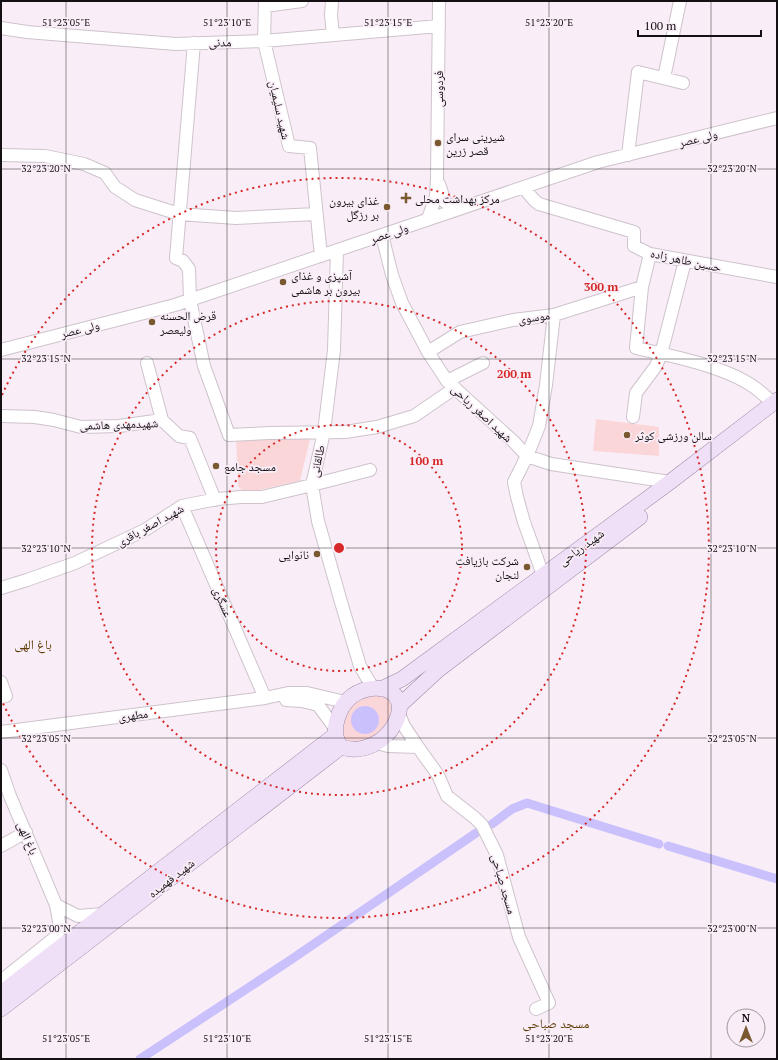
<svg xmlns="http://www.w3.org/2000/svg" width="778" height="1060" viewBox="0 0 778 1060" font-family="'PT Serif','Noto Naskh Arabic',serif">
  <rect width="100%" height="100%" fill="#f9eef7"/>
  <path fill="#fbd6d9" d="M596 419 659 427V456L593 451Z
    M313 426 300 481 245 493 238 486 236 436Z
    M389 693 396 711 382 736 343 745 341 715 353 698Z"/>
  <path fill="#cac1fc" d="M351 720a14 14 0 1 1 28 0a14 14 0 1 1-28 0Z"/>
  <g fill="none" stroke-linecap="round" stroke-linejoin="round">
    <path stroke="#cac1fc" stroke-width="9" d="M492 824 512 809 527 803 659 844
      M668 846 777 879
      M140 1059 292 959 476 833"/>
    <g stroke="#cec3cc" stroke-width="14">
      <path id="minor" d="M265 1 264 41 289 146 310 148 321 256
        M332 1 331 15 333 35
        M265 6 302 1
        M1 28 27 32 76 36 176 44 264 41 439 26
        M194 43 176 258 183 261 189 269 190 300 204 366 229 435 269 433 345 432 377 427 414 416 455 388
        M664 78 680 1
        M1 155 45 156 84 164 105 173 115 187 135 200 179 214 236 218 316 214
        M628 155 638 72 683 83
        M439 184 445 202 456 210
        M524 188 534 200 539 204 634 232V246L650 254 777 277
        M428 219 436 196 437 177 439 1
        M382 235 392 275 402 303 428 352 447 381 514 442 527 456 551 464 670 482
        M337 250 334 350 324 432 312 485 318 521 341 602 360 666 373 688
        M650 254 642 287 636 348C672 356 724 366 754 387 761 392 767 398 773 403
        M1 350 175 305 598 162 777 118
        M428 352 460 332 513 320 554 315 642 287
        M147 363 162 420 179 436 190 438 215 500
        M447 381 483 363
        M1 416 35 417 54 420 81 427 119 426 162 420
        M633 417 636 393 656 366 661 354 685 261
        M182 506 265 698
        M543 575 524 522 517 497 514 482 527 456 539 426 546 385 554 315
        M1 588 27 580 75 563 145 530 182 506 217 499 241 497H262L312 485 370 470
        M1 682 6 696 1 697
        M286 700 302 701 318 705 335 728
        M399 714 404 726 418 747 438 775 447 796 475 818 482 825 497 855 519 937 549 1003 536 1009
        M1 732 265 698 288 693H307L345 702
        M377 743 388 746 418 747
        M1 770 10 796 56 905 60 927 57 936 1 981
        M1 846 26 832
        M56 905 78 916 103 914"/>
    </g>
    <g stroke="#9b8aa6" stroke-width="16">
      <path id="major" d="M378 688C424 692 388 762 341 747 335 739 334 730 337 720 342 700 357 688 378 688Z
        M381 689 402 679 670 482 777 400
        M399 706 438 670 640 517
        M1 993 335 735
        M1 1009 341 747"/>
    </g>
    <use href="#minor" stroke="#fff" stroke-width="12"/>
    <use href="#major" stroke="#efe0f8" stroke-width="15"/>
  </g>
  <path fill="none" stroke="#141014" stroke-width="1" stroke-opacity="0.45" d="M66 1V1059M227 1V1059M388 1V1059M549 1V1059M711 1V1059M1 169H777M1 359H777M1 548H777M1 738H777M1 928H777"/>
  <g fill="none" stroke="#d62828" stroke-width="2" stroke-dasharray="2 4">
    <circle cx="339" cy="548" r="123"/>
    <circle cx="339" cy="548" r="247"/>
    <path d="M2 395A370 370 0 1 1 2 701"/>
  </g>
  <g fill="#7a5930" stroke="#f9eef7" stroke-width="1.5">
    <circle cx="438" cy="143" r="4"/>
    <path d="M404 192h4v4h4v4h-4v4h-4v-4h-4v-4h4z"/>
    <circle cx="387" cy="207" r="4"/>
    <circle cx="283" cy="282" r="4"/>
    <circle cx="152" cy="322" r="4"/>
    <circle cx="627" cy="435" r="4"/>
    <circle cx="216" cy="466" r="4"/>
    <circle cx="317" cy="554" r="4"/>
    <circle cx="527" cy="567" r="4"/>
  </g>
  <g text-anchor="middle" dominant-baseline="central" stroke-width="3.5" stroke-linejoin="round" paint-order="stroke">
    <g font-size="12" fill="#141014" stroke="#f9eef7">
      <text transform="translate(220 42) rotate(-1)">مدنی</text>
      <text transform="translate(438 89) rotate(-90)">فردوسی</text>
      <text transform="translate(280 110) rotate(77)">شهید سلیمیان</text>
      <text transform="translate(698 138) rotate(-14)">ولی عصر</text>
      <text transform="translate(389 233) rotate(-19)">ولی عصر</text>
      <text transform="translate(686 260) rotate(12)">حسین طاهر زاده</text>
      <text transform="translate(534 317) rotate(-8)">موسوی</text>
      <text transform="translate(80 329) rotate(-14)">ولی عصر</text>
      <text transform="translate(482 413) rotate(43)">شهید اصغر ریاحی</text>
      <text transform="translate(119 424) rotate(-2)">شهیدمهدی هاشمی</text>
      <text transform="translate(317 461) rotate(-78)">طالقانی</text>
      <text transform="translate(150 525) rotate(-29)">شهید اصغر باقری</text>
      <text transform="translate(581 547) rotate(-36)">شهید ریاحی</text>
      <text transform="translate(223 602) rotate(67)">عسگری</text>
      <text transform="translate(133 715) rotate(-7)">مطهری</text>
      <text transform="translate(28 838) rotate(67)">باغ الهی</text>
      <text transform="translate(171 878) rotate(-38)">شهید فهمیده</text>
      <text transform="translate(504 884) rotate(74)">مسجد صباحی</text>
    </g>
    <g font-size="12" fill="#141014" stroke="#f9eef7" text-anchor="start">
      <text x="446" y="136">شیرینی سرای<tspan x="446" dy="14">قصر زرین</tspan></text>
      <text x="415" y="198">مرکز بهداشت محلی</text>
      <text x="379" y="200" text-anchor="end">غذای بیرون<tspan x="379" dy="14">بر رزگل</tspan></text>
      <text x="291" y="275">آشپزی و غذای<tspan x="291" dy="14">بیرون بر هاشمی</tspan></text>
      <text x="160" y="315">قرض الحسنه<tspan x="160" dy="14">ولیعصر</tspan></text>
      <text x="635" y="435">سالن ورزشی کوثر</text>
      <text x="224" y="466">مسجد جامع</text>
      <text x="309" y="554" text-anchor="end">نانوایی</text>
      <text x="519" y="560" text-anchor="end">شرکت بازیافت<tspan x="519" dy="14">لنجان</tspan></text>
    </g>
    <g font-size="13" fill="#5f3c06" stroke="#f9eef7">
      <text x="33" y="644">باغ الهی</text>
      <text x="556" y="1023">مسجد صباحی</text>
    </g>
  </g>
  <g font-size="10" text-anchor="middle" fill="#141014" stroke="#f9eef7" stroke-width="3.5" stroke-linejoin="round" paint-order="stroke">
    <text x="66" y="26">51°23'05"E</text>
    <text x="227" y="26">51°23'10"E</text>
    <text x="388" y="26">51°23'15"E</text>
    <text x="549" y="26">51°23'20"E</text>
    <text x="46" y="172">32°23'20"N</text>
    <text x="732" y="172">32°23'20"N</text>
    <text x="46" y="362">32°23'15"N</text>
    <text x="732" y="362">32°23'15"N</text>
    <text x="46" y="552">32°23'10"N</text>
    <text x="732" y="552">32°23'10"N</text>
    <text x="46" y="742">32°23'05"N</text>
    <text x="732" y="742">32°23'05"N</text>
    <text x="46" y="932">32°23'00"N</text>
    <text x="732" y="932">32°23'00"N</text>
    <text x="66" y="1042">51°23'05"E</text>
    <text x="227" y="1042">51°23'10"E</text>
    <text x="388" y="1042">51°23'15"E</text>
    <text x="549" y="1042">51°23'20"E</text>
  </g>
  <circle cx="339" cy="548" r="6" fill="#d62828" stroke="#f9eef7" stroke-width="2"/>
  <g font-size="12" text-anchor="middle" font-weight="bold" fill="#d62828" stroke="#f9eef7" stroke-width="3.5" stroke-linejoin="round" paint-order="stroke">
    <text x="601" y="291">300 m</text>
    <text x="514" y="378">200 m</text>
    <text x="426" y="465">100 m</text>
  </g>
  <rect width="778" height="1060" fill="none" stroke="#141014" stroke-width="4"/>
  <g transform="translate(746 1028)"><circle r="19" fill="#f9eef7" stroke="#9d959c"/>
  <path d="M0-3L7 15L0 10L-7 15Z" fill="#7a5930"/>
  <text y="-6" font-size="11" font-weight="bold" text-anchor="middle" fill="#141014">N</text>
  </g>
  <path d="M638 30v6h123v-6" fill="none" stroke="#141014" stroke-width="2"/>
  <text x="644" y="30" font-size="12" fill="#141014" stroke="#f9eef7" stroke-width="3" paint-order="stroke">100 m</text>
</svg>
